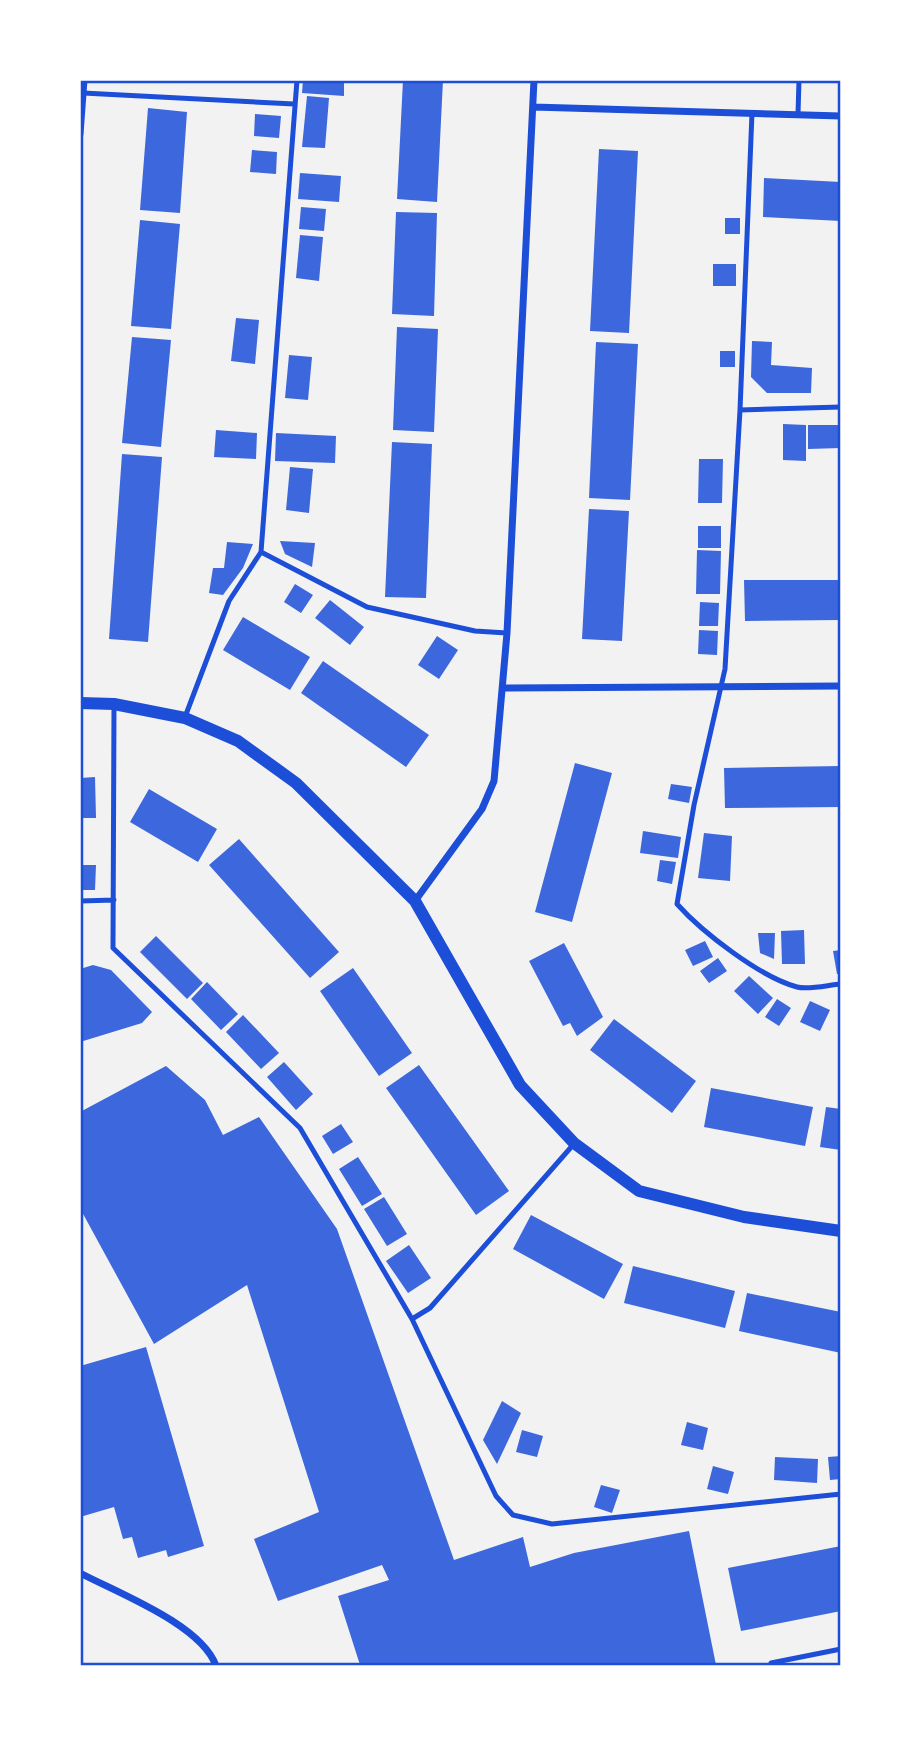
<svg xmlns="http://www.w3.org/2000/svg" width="921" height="1746" viewBox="0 0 921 1746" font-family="Arial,sans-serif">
  <rect width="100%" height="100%" fill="#f2f2f2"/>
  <path fill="#3d67dc" d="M303 80H344V96L302 93Z
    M403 80H443L437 202 397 199Z
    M307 96 329 98 325 148 302 147Z
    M148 108 187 112 180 213 140 210Z
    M255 114 281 116 279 138 254 136Z
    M599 149 638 151 629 333 590 331Z
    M252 150 277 152 276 174 250 172Z
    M300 173 341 176 339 202 298 199Z
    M764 178 841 182V221L763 217Z
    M301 207 326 209 324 231 299 229Z
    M396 212 437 213 434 316 392 314Z
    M725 218H740V234H725Z
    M140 220 180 224 171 329 131 326Z
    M300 235 323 237 319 281 296 278Z
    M713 264H736V286H713Z
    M236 318 259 320 255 364 231 361Z
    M397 327 438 329 434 432 393 430Z
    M132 337 171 340 161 447 122 443Z
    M752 341 772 342 771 365 812 368 811 393H767L751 377Z
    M596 342 638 344 630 500 589 498Z
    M720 351H735V367H720Z
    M289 355 312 357 308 400 285 398Z
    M783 424 806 425V461L783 460Z
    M808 425H841V448L808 449Z
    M216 430 257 433 256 459 214 457Z
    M276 433 336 436 335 463 275 461Z
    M392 442 432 444 426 598 385 597Z
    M122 454 162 457 148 642 109 639Z
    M699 459H723L722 503H698Z
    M290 467 313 469 309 513 286 510Z
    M589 509 629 511 622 641 582 639Z
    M698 526H721V548H698Z
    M280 541 315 543 312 567 285 554Z
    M227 542 253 544 243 568 223 595 209 593 213 568H224Z
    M697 550 721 551 720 594H696Z
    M744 580H841V620L745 621Z
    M295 584 313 595 301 613 284 602Z
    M330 600 364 627 350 645 315 618Z
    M700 602 719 603 718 626H699Z
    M243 617 310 657 290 690 223 650Z
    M699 630 718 631 717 655 698 654Z
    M437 636 458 650 439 679 418 665Z
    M323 661 429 735 406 767 301 693Z
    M575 763 612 773 572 922 535 912Z
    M841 766V807L725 808 724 768Z
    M95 777 96 818H80V778Z
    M671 784 692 787 689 803 668 799Z
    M149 789 217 829 198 862 130 822Z
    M643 831 681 837 678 858 640 853Z
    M704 833 732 836 730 881 698 878Z
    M239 839 339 952 310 978 209 865Z
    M660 860 676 862 672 884 657 881Z
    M80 865H96L95 890H80Z
    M804 930 805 964H782L781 931Z
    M758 933H775L774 959 760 953Z
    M156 936 203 983 187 999 140 952Z
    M705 941 713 957 693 966 685 950Z
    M564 943 603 1017 577 1036 570 1023 563 1026 529 961Z
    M841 950V974H837L833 951Z
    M718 958 727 971 709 983 700 971Z
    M93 965 111 970 152 1012 142 1023 80 1042V969Z
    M353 968 412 1053 379 1076 320 991Z
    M749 976 773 998 758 1014 734 991Z
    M207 982 238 1014 221 1030 191 999Z
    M777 999 791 1008 779 1026 765 1017Z
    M810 1001 830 1010 820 1031 800 1022Z
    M243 1015 279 1053 261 1069 226 1032Z
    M614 1019 696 1081 672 1113 590 1050Z
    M284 1062 313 1094 296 1110 267 1077Z
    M419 1065 509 1191 476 1215 386 1088Z
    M166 1066 205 1100 223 1135 259 1117 337 1229 454 1560 523 1537 530 1567 574 1553 689 1531 716 1665H360L338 1596 389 1580 382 1565 278 1601 254 1539 319 1512 247 1285 154 1344 82 1212 80 1213V1112Z
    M711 1088 813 1107 805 1146 704 1127Z
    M826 1107 841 1109V1150L820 1147Z
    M341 1124 353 1142 333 1154 322 1136Z
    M358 1157 382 1194 362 1206 339 1169Z
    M384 1197 407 1234 387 1246 364 1209Z
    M531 1215 623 1264 604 1299 513 1249Z
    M409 1245 431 1278 408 1293 386 1261Z
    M633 1266 735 1291 725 1328 624 1303Z
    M747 1293 841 1312V1353L739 1331Z
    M146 1347 204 1546 168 1557 166 1550 138 1558 132 1537 123 1539 114 1507 80 1517V1366Z
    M502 1401 521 1413 497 1464 483 1440Z
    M687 1422 708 1428 703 1450 681 1445Z
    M522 1430 543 1436 537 1457 516 1452Z
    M841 1456V1479L830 1480 828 1457Z
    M775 1457 818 1459 817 1483 774 1480Z
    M713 1466 734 1472 728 1494 707 1489Z
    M601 1485 620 1490 612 1513 594 1507Z
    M841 1546V1611L741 1631 728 1568Z"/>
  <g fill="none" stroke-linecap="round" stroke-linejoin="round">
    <path stroke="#1d4ed8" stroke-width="5" d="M83 93 294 104
      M752 113 740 410 725 669 694 805 677 904C702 932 760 977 797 987 809 990 828 985 841 984
      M798 114 799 80
      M740 410 841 407
      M261 552 367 607 475 631 507 633
      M114 706 113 948 300 1128 412 1319 496 1496 513 1515 552 1524 841 1494
      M185 717 229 601 261 552 297 80
      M80 901 114 900
      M412 1319 430 1308 573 1145
      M770 1666 771 1663 841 1649"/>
    <path stroke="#1d4ed8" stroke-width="7" d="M533 107 841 116
      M80 134 84 80
      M503 688 841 686
      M415 901 482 809 494 781 507 633 534 80
      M80 1573C118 1593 202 1625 216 1666"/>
    <path stroke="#1d4ed8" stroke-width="12" d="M80 703 114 704 185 718 238 741 296 783 415 901 520 1085 574 1143 639 1191 744 1217 841 1231"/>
  </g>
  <rect width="921" height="1746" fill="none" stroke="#ffffff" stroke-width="164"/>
  <rect x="82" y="82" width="757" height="1582" fill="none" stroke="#1d4ed8" stroke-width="2.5"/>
</svg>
